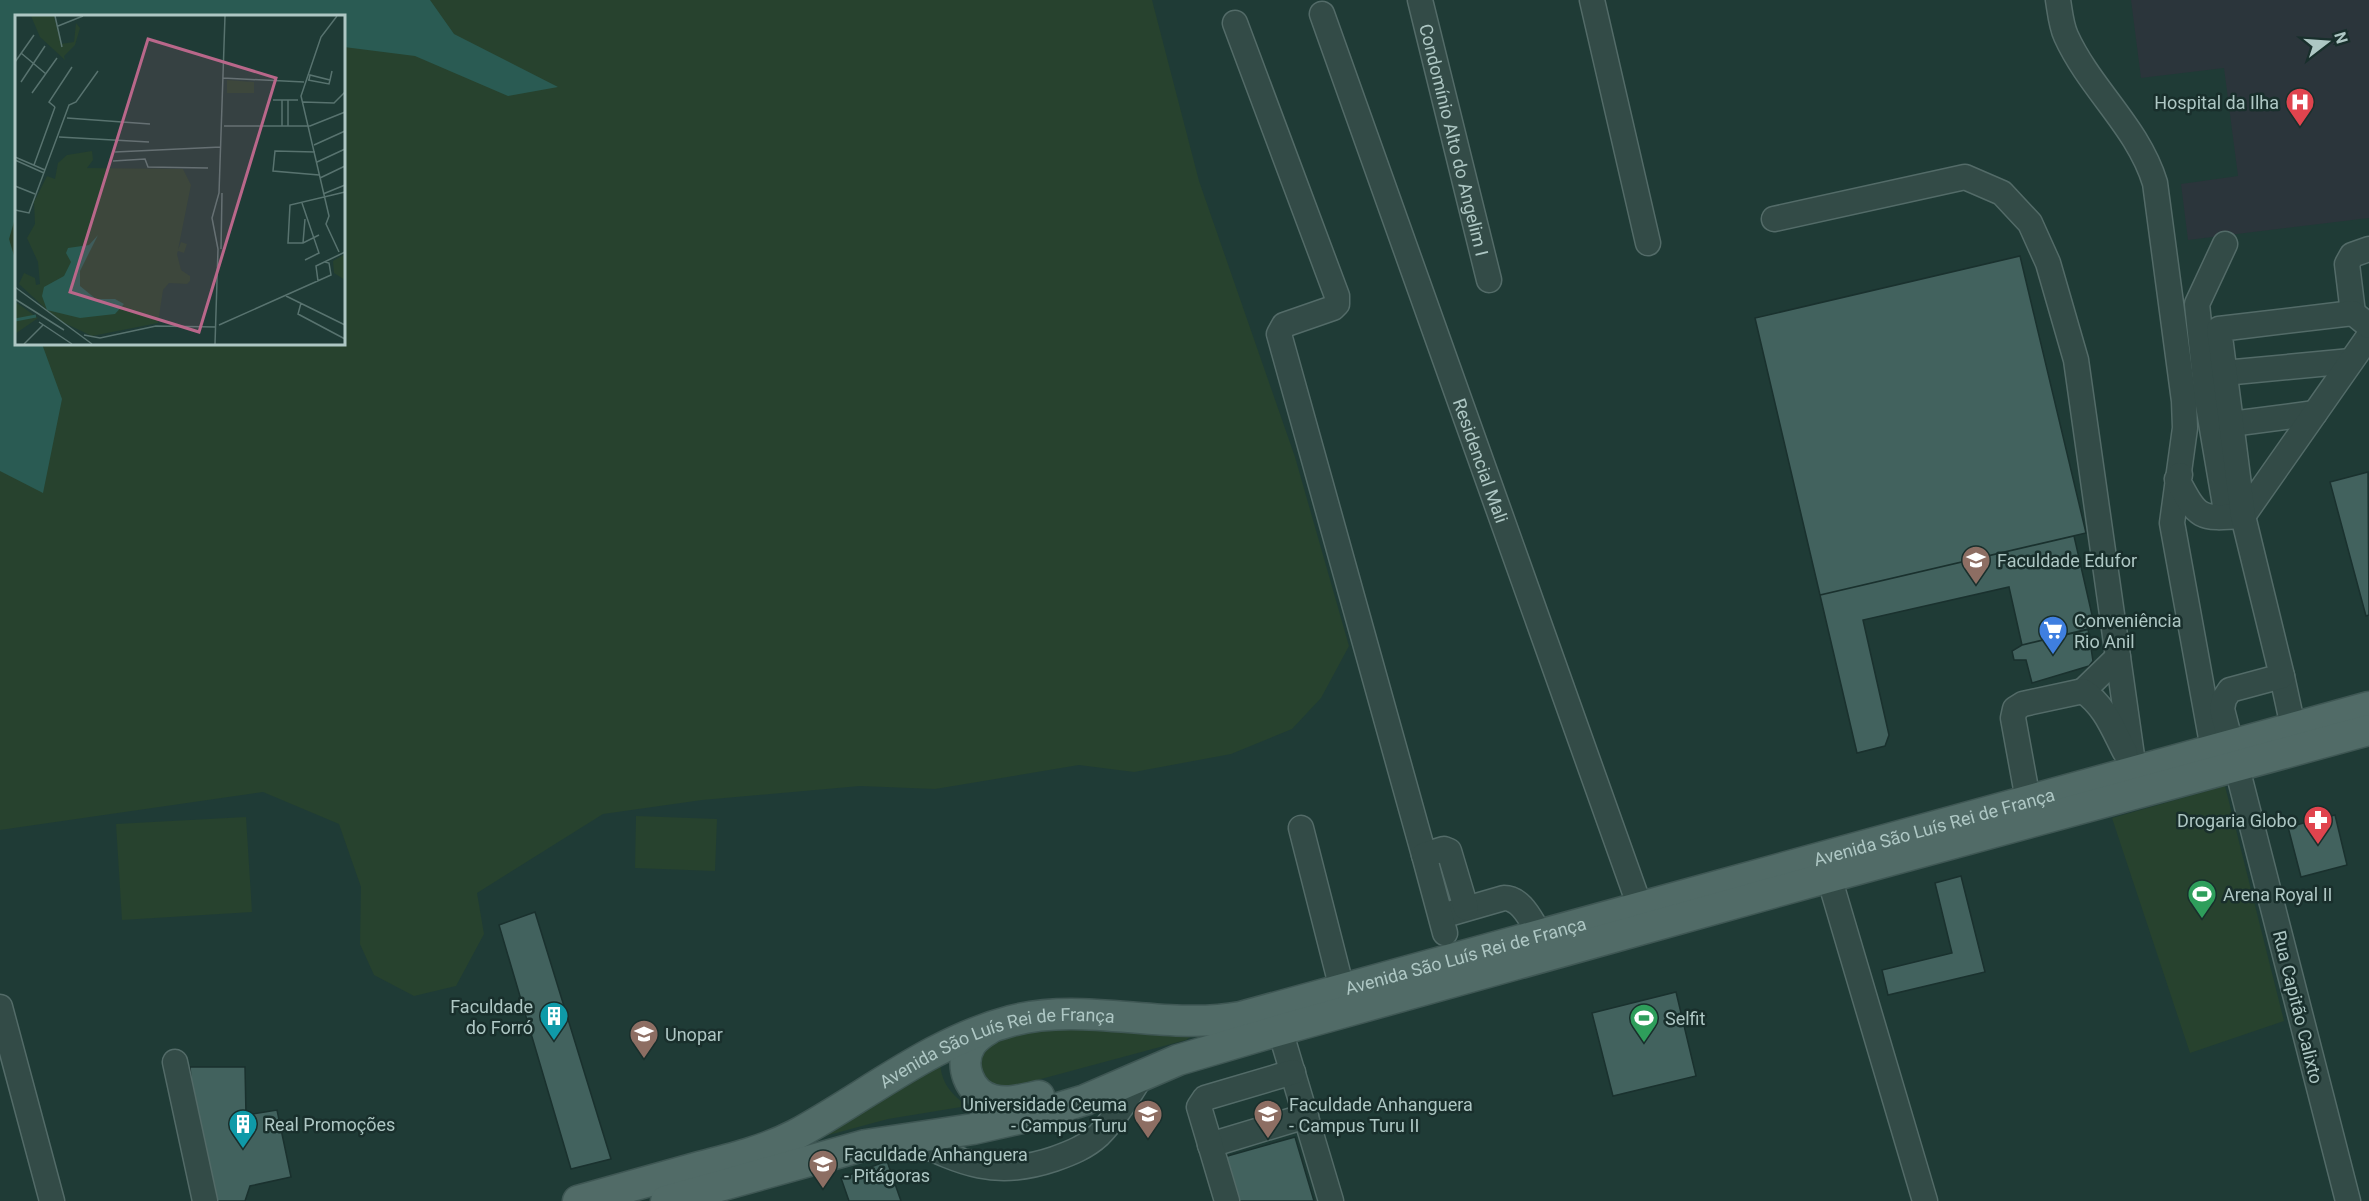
<svg xmlns="http://www.w3.org/2000/svg" width="2369" height="1201" viewBox="0 0 2369 1201" font-family="Roboto,sans-serif">
  <rect width="100%" height="100%" fill="#1f3b36"/>
  <path fill="#2b353b" d="M2131 0H2369V218L2188 240 2181 184 2238 176 2224 68 2141 78Z"/>
  <path fill="#27422e" fill-rule="evenodd" d="M0 0H1152L1199 181 1295 457 1349 646 1321 698 1292 729 1231 754 1134 772 1079 765 935 789 860 786 702 800 603 814 477 893 484 934 456 986 414 996 374 975 360 944 361 887 339 824 263 792 0 830ZM16 16H344V344H16Z
    M2225 786 2284 1021 2190 1053 2112 818Z
    M636 816 717 819 715 871 635 868Z
    M246 817 252 912 122 920 116 824Z
    M1095 1027 1192 1036 1186 1040 1011 1087C1003 1087 994 1089 988 1084 983 1080 981 1073 980 1067 977 1052 986 1041 1001 1037 1031 1027 1064 1028 1095 1027Z
    M940 1057C940 1081 948 1091 967 1106L888 1119 795 1144Z"/>
  <path fill="#2a5b53" d="M0 0H430L454 34 558 87 508 96 415 56 344 47V16H16V215L9 239 16 262V344H42L62 399 43 493 0 471Z"/>
  <path fill="#42625e" stroke="#1a312e" stroke-width="1.5" d="M2020 256 2086 533 1820 595 1755 318Z
    M2368 472 2369 615 2366 616 2330 482Z
    M2074 536 2095 628 2022 645 2009 587 1863 620 1889 735 1885 746 1857 753 1820 595Z
    M2088 629 2093 661 2089 666 2032 683 2026 660H2014L2012 651 2022 645Z
    M2335 815 2347 865 2301 877 2288 827Z
    M1961 876 1985 972 1888 995 1882 970 1952 953 1935 883Z
    M535 912 611 1159 571 1169 499 925Z
    M1676 992 1696 1076 1613 1096 1592 1013Z
    M190 1067H245L246 1115 277 1110 291 1177 250 1186 245 1201H211L195 1123Z
    M1295 1137 1314 1201H1236L1224 1157Z
    M887 1161 901 1201H849L841 1178Z"/>
  <g fill="none" stroke-linecap="round" stroke-linejoin="round">
    <g stroke="#536b68" stroke-width="27">
      <g id="minor">
        <path id="s1" d="M1420 0 1489 280"/>
        <path d="M1592 0 1648 243"/>
        <path d="M2058 0C2060 12 2061 25 2066 36 2090 89 2138 127 2155 183L2184 401 2185 428 2172 523 2213 749"/>
        <path id="s2" d="M1322 14 1640 907"/>
        <path d="M1235 23 1337 296V304L1333 308 1284 325 1279 334 1424 855"/>
        <path d="M1774 219 1965 177 2002 193 2030 223 2048 263 2076 360 2134 770"/>
        <path d="M2225 244 2197 304 2207 399 2225 505 2243 516"/>
        <path d="M2353 313 2347 264 2352 255 2369 249"/>
        <path d="M2224 373 2351 361"/>
        <path d="M2231 424 2315 413"/>
        <path d="M2180 475 2177 479C2198 519 2199 519 2243 516"/>
        <path d="M2243 516 2369 336"/>
        <path d="M2282 676 2293 727"/>
        <path d="M2083 691 2118 657"/>
        <path d="M2028 800 2013 718 2015 709 2023 704 2083 691C2105 706 2113 729 2125 752"/>
        <path d="M1301 828 1342 989"/>
        <path d="M1829 877 1925 1201"/>
        <path d="M1452 913 1504 898C1522 898 1531 921 1540 934"/>
        <path d="M1445 933 1424 855 1444 849 1449 851 1466 908"/>
        <path d="M0 1007 52 1201"/>
        <path d="M1280 1030 1331 1201"/>
        <path d="M175 1062 205 1201"/>
        <path d="M909 1138C962 1163 995 1179 1054 1159 1071 1153 1086 1147 1099 1135 1116 1118 1129 1095 1142 1075"/>
        <path d="M1210 1145 1306 1116"/>
        <path d="M1227 1201 1199 1107 1205 1098 1293 1072"/>
        <path d="M2348 1201 2222 709 2224 699 2230 690 2282 676 2243 516 2219 329 2353 313 2369 326"/>
      </g>
    </g>
    <g stroke="#3f5754" stroke-width="33">
      <g id="major">
        <path d="M989 1029C982 1033 976 1037 971 1044 958 1064 969 1094 993 1100 1009 1104 1024 1099 1039 1096"/>
        <path id="s3" d="M578 1201C618 1190 657 1179 696 1168 730 1159 764 1151 795 1135 867 1096 931 1042 1011 1021 1085 1001 1164 1031 1241 1017L2369 707"/>
        <path d="M666 1201 866 1145 973 1129 1035 1115 1085 1100 1178 1060 1280 1030 1829 877 2369 730"/>
      </g>
    </g>
    <use href="#minor" stroke="#334b47" stroke-width="24"/>
    <use href="#major" stroke="#516b67" stroke-width="30"/>
  </g>
  <defs>
    <g id="hospital-pin" transform="scale(1.5)"><path d="M0 17L-7.5 6A9.5 9.5 0 1 1 7.5 6Z" fill="#e0444e" stroke="#192f2c"/><path d="M-5-5h3v3.5h4V-5h3V5h-3V1.5h-4V5h-3Z" fill="#fff"/></g>
    <g id="university-pin" transform="scale(1.5)"><path d="M0 17L-7.5 6A9.5 9.5 0 1 1 7.5 6Z" fill="#8d6e63" stroke="#192f2c"/><path d="M0-5L7-2L0 1L-7-2ZM-4 1L0 2.5L4 1V4Q0 6-4 4Z" fill="#fff"/></g>
    <g id="supermarket-pin" transform="scale(1.5)"><path d="M0 17L-7.5 6A9.5 9.5 0 1 1 7.5 6Z" fill="#3f7fe0" stroke="#192f2c"/><path d="M-6-5.5h2.5l.6 2H6L4.5 2H-2.5L-4.4-4H-6ZM-1.5 3.2a1.3 1.3 0 1 0 .1 0ZM3 3.2a1.3 1.3 0 1 0 .1 0Z" fill="#fff"/></g>
    <g id="pharmacy-pin" transform="scale(1.5)"><path d="M0 17L-7.5 6A9.5 9.5 0 1 1 7.5 6Z" fill="#e0444e" stroke="#192f2c"/><path d="M-2-6h4v4h4v4h-4v4h-4v-4h-4v-4h4Z" fill="#fff"/></g>
    <g id="stadium-pin" transform="scale(1.5)"><path d="M0 17L-7.5 6A9.5 9.5 0 1 1 7.5 6Z" fill="#2e9e5b" stroke="#192f2c"/><path d="M0-5a6.5 5 0 1 0 0 10a6.5 5 0 1 0 0-10ZM-3.5-1.8h7v3.6h-7Z" fill="#fff"/></g>
    <g id="building-pin" transform="scale(1.5)"><path d="M0 17L-7.5 6A9.5 9.5 0 1 1 7.5 6Z" fill="#0f9aa8" stroke="#192f2c"/><path d="M-4-6H4V6H1V3H-1V6H-4ZM-2.5-4.3h1.7v1.8h-1.7ZM.8-4.3h1.7v1.8H.8ZM-2.5-1h1.7V.8h-1.7ZM.8-1h1.7V.8H.8Z" fill="#fff"/></g>
  </defs>
  <g fill-rule="evenodd">
    <use href="#hospital-pin" x="2300" y="102"/>
    <use href="#university-pin" x="1976" y="560"/>
    <use href="#supermarket-pin" x="2053" y="630"/>
    <use href="#pharmacy-pin" x="2318" y="820"/>
    <use href="#stadium-pin" x="2202" y="894"/>
    <use href="#building-pin" x="554" y="1016"/>
    <use href="#stadium-pin" x="1644" y="1018"/>
    <use href="#university-pin" x="644" y="1034"/>
    <use href="#university-pin" x="1148" y="1114"/>
    <use href="#university-pin" x="1268" y="1114"/>
    <use href="#building-pin" x="243" y="1124"/>
    <use href="#university-pin" x="823" y="1164"/>
  </g>
  <g text-anchor="middle" dominant-baseline="central" stroke-width="5" stroke-linejoin="round" paint-order="stroke">
    <g font-size="18" fill="#aec7c4" stroke="#192f2c" text-anchor="start">
      <text x="2279" y="102" text-anchor="end">Hospital da Ilha</text>
      <text x="1997" y="560">Faculdade Edufor</text>
      <text x="2074" y="620">Conveniência<tspan x="2074" dy="21">Rio Anil</tspan></text>
      <text x="2297" y="820" text-anchor="end">Drogaria Globo</text>
      <text x="2223" y="894">Arena Royal II</text>
      <text x="533" y="1006" text-anchor="end">Faculdade<tspan x="533" dy="21">do Forró</tspan></text>
      <text x="1665" y="1018">Selfit</text>
      <text x="665" y="1034">Unopar</text>
      <text x="1127" y="1104" text-anchor="end">Universidade Ceuma<tspan x="1127" dy="21">- Campus Turu</tspan></text>
      <text x="1289" y="1104">Faculdade Anhanguera<tspan x="1289" dy="21">- Campus Turu II</tspan></text>
      <text x="264" y="1124">Real Promoções</text>
      <text x="844" y="1154">Faculdade Anhanguera<tspan x="844" dy="21">- Pitágoras</tspan></text>
    </g>
    <g font-size="18" fill="#aec7c4" stroke="#192f2c">
      <text stroke="none"><textPath href="#s1" startOffset="144">Condomínio Alto do Angelim I</textPath></text>
      <text stroke="none"><textPath href="#s2" startOffset="474">Residencial Mali</textPath></text>
      <text stroke="none"><textPath href="#s3" startOffset="1422">Avenida São Luís Rei de França</textPath></text>
      <text stroke="none"><textPath href="#s3" startOffset="936">Avenida São Luís Rei de França</textPath></text>
      <text transform="translate(2298 1007) rotate(76)">Rua Capitão Calixto</text>
      <text stroke="none"><textPath href="#s3" startOffset="452">Avenida São Luís Rei de França</textPath></text>
    </g>
  </g>
  <g transform="translate(15 15)">
    <rect width="330" height="330" fill="#1f3b36"/>
    <path d="M16 1H39L46 29 59 27 61 8 65 13 60 30 49 41 50 45 25 22ZM212 65 239 67V78H212ZM77 136 78 145 72 153 168 154 176 170 163 235 166 227 172 229 169 238 163 236 162 239 166 255 175 261V266L172 269 154 268 148 275 143 308 77 321 43 305 4 269 9 258 20 263 21 270 25 269 23 247 12 223 20 209 19 187 32 161 40 164 43 148 52 140ZM330 239V265L319 258 318 246ZM2 288 23 303 0 319V289Z" fill="#27422e"/>
    <path d="M83 220 65 256V271L81 284H100L109 289 100 299 65 303 32 295 27 281 29 272 49 261 56 247 51 238 53 233 74 230Z" fill="#2a5b53"/>
    <path fill="none" stroke="#2a5b53" stroke-width="3" d="M0 305 21 301"/>
    <path fill="none" stroke="#58736f" stroke-width="1.5" d="M40 1 47 32M322 1 306 22 286 81 314 201 311 209 324 237M43 11 68 1M6 38 31 59M0 47 19 20M208 63 289 67M293 65 314 69 315 65M294 65 295 60 315 65 317 56M6 67 30 31M17 78 42 43M258 85H283M267 85V111M288 87 319 88 330 77M40 92 34 87 57 52M52 103 135 109M209 111H295L330 97M273 111V85M44 122 134 127M299 130 330 116M100 137 206 132M300 137 260 136 258 156 304 160M0 142 30 155M0 145 29 158M98 146 130 144 133 152 193 153M302 147 330 134M19 150 40 92M305 163 330 151M0 171 20 179M308 179 330 170M287 188 304 238 290 245M0 195 14 198 54 90 61 87 83 56M304 220 288 228H273L275 190 330 177M288 228 290 204M206 234 207 178M303 266 301 251 330 237M0 272 77 329M271 281 330 310M0 284 49 315M286 288 283 299 330 324M24 307 57 329M204 310 316 260 314 248 310 247M69 320 85 323 141 311 201 312M9 329 28 310M200 329 203 234 197 203 204 178 210 1"/>
    <path fill="#b9678a" fill-opacity="0.15" stroke="#b9678a" stroke-width="3" d="M133 24 261 63 184 317 55 277Z"/>
    <rect width="330" height="330" fill="none" stroke="#aec7c4" stroke-width="3"/>
  </g>
  <g transform="translate(2327 42) rotate(73)" stroke="#192f2c" stroke-width="4.5" paint-order="stroke">
  <path d="M0-4.5L10 22L0 15L-10 22Z" fill="#aec7c4"/>
  <text y="-9" font-size="16" font-weight="bold" text-anchor="middle" fill="#aec7c4">N</text>
  </g>
</svg>
